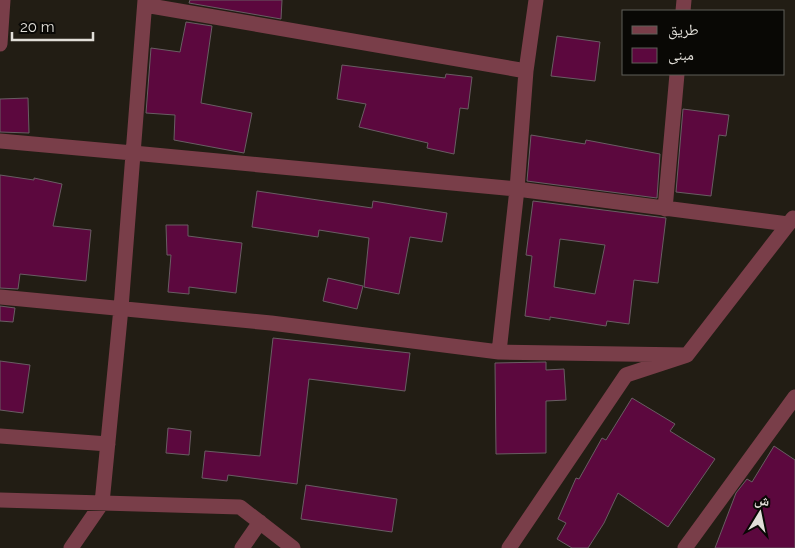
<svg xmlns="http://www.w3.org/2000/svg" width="795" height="548" viewBox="0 0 795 548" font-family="Raleway,'Noto Naskh Arabic',sans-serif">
  <rect width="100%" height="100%" fill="#221d14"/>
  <path fill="#5c083e" stroke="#695d63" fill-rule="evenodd" d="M190 0H282L281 19 189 3Z
    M186 22 212 26 201 103 252 113 244 153 174 140 175 115 146 113 151 48 180 52Z
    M557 36 600 42 595 81 551 76Z
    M342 65 445 78 446 74 472 77 468 109 460 108 454 154 427 148 428 143 359 127 366 104 337 99Z
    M28 98 29 133 0 132V99Z
    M683 109 729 115 726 136 719 135 711 196 676 192Z
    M531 135 585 144 586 140 660 154 657 198 527 181Z
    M0 175 34 180V178L62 184 53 226 91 230 86 281 20 274 18 289 0 288Z
    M257 191 372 208 373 201 447 213 442 242 410 237 399 294 364 287 369 238 319 230 318 237 252 227Z
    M533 201 666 218 658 283 634 280 629 324 607 321 606 326 550 317V320L525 316 532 256 526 255ZM560 239 605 245 595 294 554 287Z
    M166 225H188V236L242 243 236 293 189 287V294L168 292 171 255H167Z
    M328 278 363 286 357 309 323 301Z
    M0 306 15 308 13 322 0 321Z
    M273 338 410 353 405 391 309 379 297 484 228 475 227 481 202 478 205 451 260 456Z
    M0 361 30 365 23 413 0 410Z
    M546 362V370L564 369 566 400 546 401V453L496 454 495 363Z
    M632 398 675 424 670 431 715 459 668 527 618 493 604 523 588 548H572L557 539 566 523 558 519 576 478 579 479 602 438 606 440Z
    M168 428 191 431 189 455 166 453Z
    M774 446 795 460V548H715L736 493 747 479 752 482Z
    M306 485 397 499 392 532 301 519Z"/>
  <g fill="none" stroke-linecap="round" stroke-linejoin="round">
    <path stroke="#793e49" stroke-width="15" d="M145 5 526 71
      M683 11 684 0
      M0 44 3 0
      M0 141 133 153 517 189 788 224
      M665 209 677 74
      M0 297 271 323 499 352 687 355
      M499 352 517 189 526 71 536 0
      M0 436 108 444
      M0 500 240 507 293 548
      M71 548 102 503 121 308 145 0
      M242 548 260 522
      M509 548 626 375 687 355 793 218
      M685 548 795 397"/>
  </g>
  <rect x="622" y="10" width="162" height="65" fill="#090805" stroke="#5f5e59"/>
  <rect x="632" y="26" width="25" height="8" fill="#793e49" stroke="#5f5e59"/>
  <text x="668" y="35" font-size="15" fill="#e1ded8">طريق</text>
  <rect x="632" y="48" width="25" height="15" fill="#5c083e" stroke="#5f5e59"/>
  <text x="668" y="60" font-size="15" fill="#e1ded8">مبنى</text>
  <g transform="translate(760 513) rotate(10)" stroke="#090805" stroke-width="4" paint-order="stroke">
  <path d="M0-4L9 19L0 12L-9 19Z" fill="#e1ded8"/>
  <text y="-8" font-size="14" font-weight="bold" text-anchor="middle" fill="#e1ded8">ش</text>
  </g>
  <path d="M12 32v8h81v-8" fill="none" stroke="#e1ded8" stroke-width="2.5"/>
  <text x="20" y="32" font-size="15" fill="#e1ded8" stroke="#090805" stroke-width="4" paint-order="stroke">20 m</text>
</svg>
